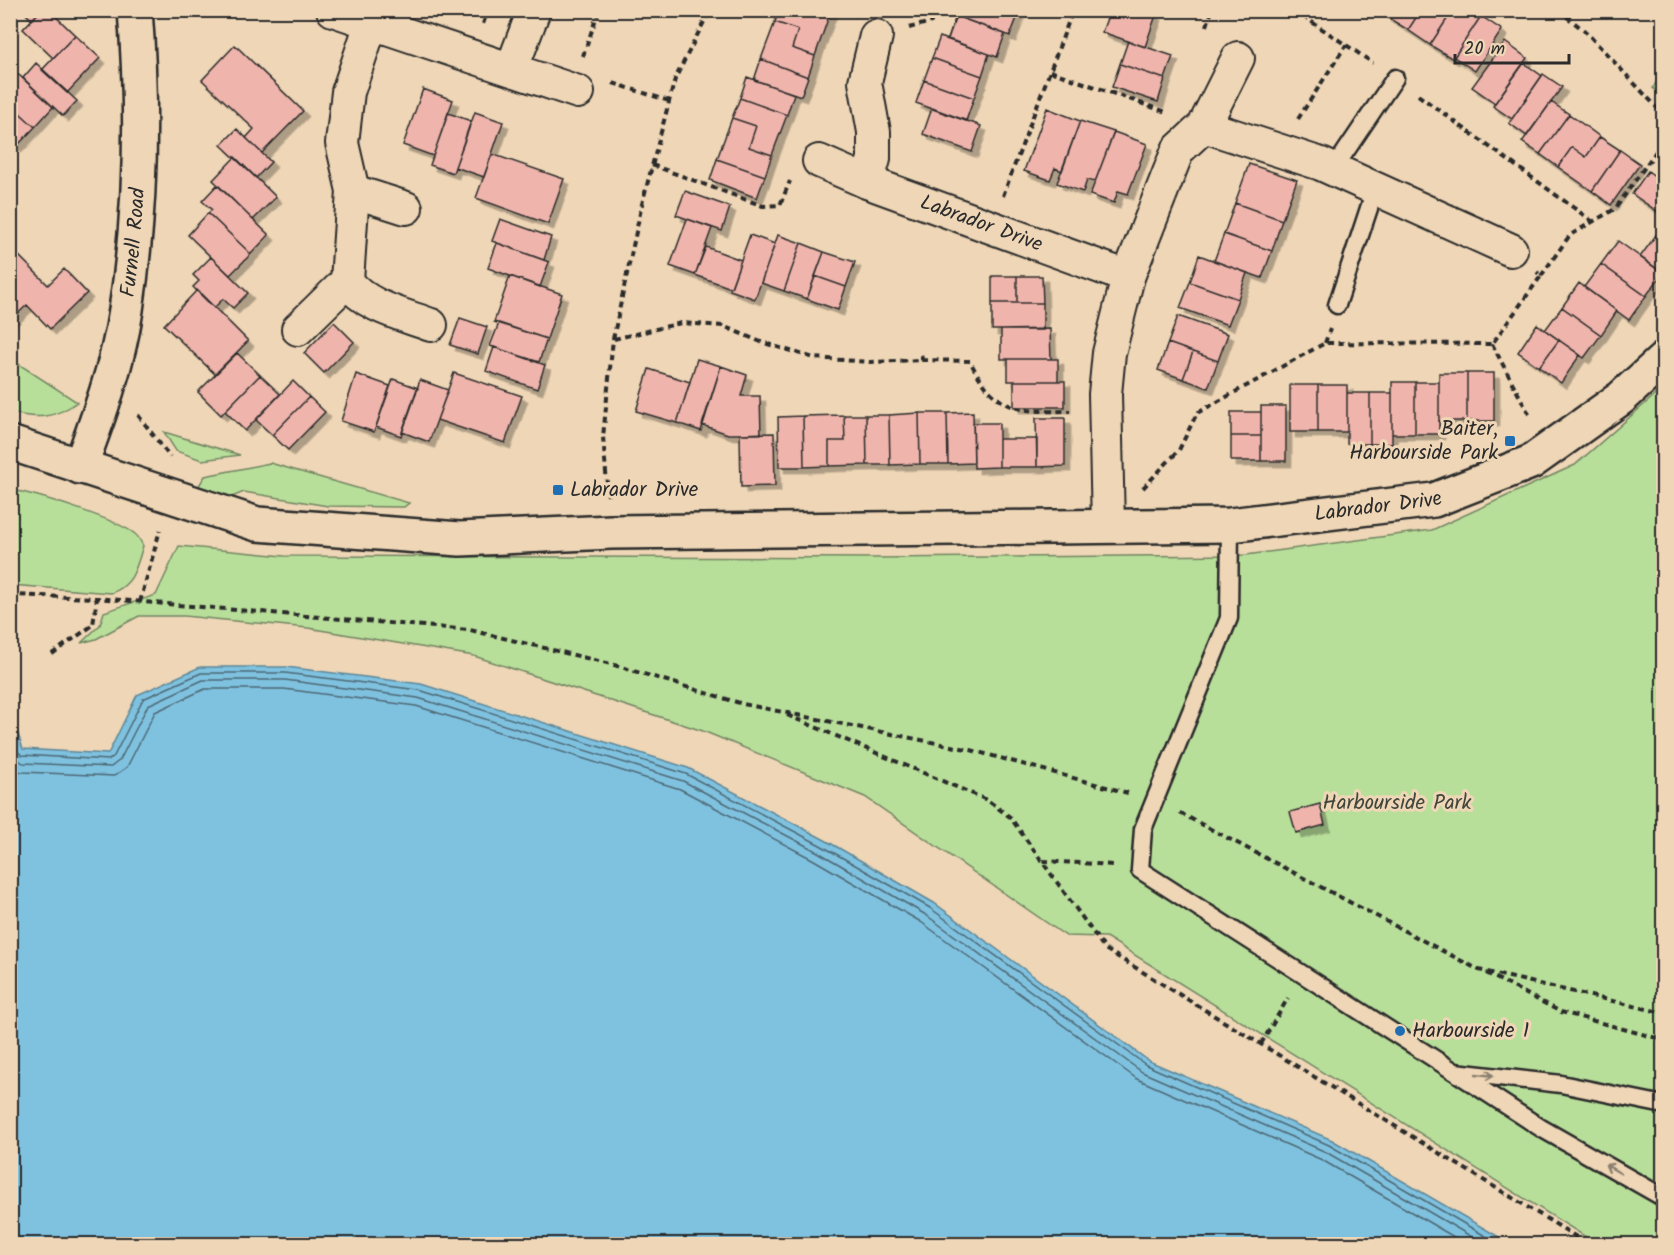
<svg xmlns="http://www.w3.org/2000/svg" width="1674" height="1255" viewBox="0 0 1674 1255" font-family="Kalam,sans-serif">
  <defs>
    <filter id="shadow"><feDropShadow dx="5.5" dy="5.5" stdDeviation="0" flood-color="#0004"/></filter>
  </defs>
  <rect width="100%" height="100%" fill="#eed6b6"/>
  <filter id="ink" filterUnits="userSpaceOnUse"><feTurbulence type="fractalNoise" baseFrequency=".0167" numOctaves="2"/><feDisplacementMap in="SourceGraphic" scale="12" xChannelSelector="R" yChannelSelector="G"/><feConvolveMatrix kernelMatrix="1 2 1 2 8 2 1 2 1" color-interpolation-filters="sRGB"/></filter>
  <g filter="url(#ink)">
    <path fill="#b8df9a" stroke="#728562" stroke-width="1.5" d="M1663 70 1664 97H1663L1653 88Z
      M10 359H11L77 402C56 418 35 420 11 412Z
      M1663 388V1244H1597L1106 937 1066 936 865 797 703 731 474 656 308 628 184 616H139L96 639 81 643 100 625 104 612 156 595 179 546 284 556 874 558 1246 555 1432 530 1575 465Z
      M164 432 240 455 202 460 176 451Z
      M270 463 409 503 404 507 328 506 244 492 232 497 198 487 205 476Z
      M11 490C34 493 118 520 135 534 139 537 141 542 143 546 136 567 134 585 111 593L11 585Z"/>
    <path fill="#7fc2e0" stroke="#5d8698" stroke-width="1.5" d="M200 667H286L421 684 688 768 825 840 934 903 1149 1061 1332 1140 1511 1244H11V713L23 749 108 754 137 695Z"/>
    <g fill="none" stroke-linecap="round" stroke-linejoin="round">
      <path stroke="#4d6773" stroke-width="1.5" d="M10 732 17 751 22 755 109 760 114 756 143 699 201 673H285L419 690 686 774 822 846 930 908 1146 1065 1329 1145 1499 1244
        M10 754 23 763 111 767 120 760 148 705 203 680H285L418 698 683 781 818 852 926 915 1142 1072 1326 1152 1484 1244
        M10 768 22 772 114 776 127 767 155 712 205 689H284L416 706 680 789 814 860 921 922 1137 1079 1322 1160 1466 1244"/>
    </g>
    <path fill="#efb4ab" stroke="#2b2b2b" stroke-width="1.5" filter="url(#shadow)" d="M22 10H41L32 20Z
      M41 10H49L75 35 53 58 23 29Z
      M779 10H813L829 16 815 56 792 48 798 30 775 22Z
      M813 10H832L829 16Z
      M964 10H1020L1010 36 961 18Z
      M1110 10H1142L1156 15 1145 47 1102 32Z
      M1389 10H1421L1408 30 1385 16Z
      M1421 10H1453L1430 45 1408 30Z
      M1453 10H1466L1479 19 1453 59 1430 45Z
      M956 16 1005 34 997 57 948 39Z
      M1481 16 1502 30 1475 71 1454 57Z
      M775 22 798 30 792 48 815 56 808 77 761 59Z
      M75 35 100 58 67 93 42 70Z
      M940 37 989 54 982 76 932 58Z
      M1128 41 1173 56 1165 79 1120 64Z
      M1505 42 1527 58 1495 103 1472 87Z
      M235 45 303 111 262 153 246 138 254 129 202 80Z
      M932 58 982 76 974 98 924 80Z
      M761 59 808 77 801 96 754 80Z
      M36 63 77 101 63 116 23 78Z
      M1524 63 1542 76 1512 119 1493 106Z
      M1120 64 1165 79 1158 102 1112 87Z
      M18 74 53 107 35 127 10 104V82Z
      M1543 74 1562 87 1527 136 1509 123Z
      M747 77 794 94 787 115 740 98Z
      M924 80 974 98 966 121 916 103Z
      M423 89 453 100 433 156 403 145Z
      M740 98 787 115 772 155 749 147 756 126 732 118Z
      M1551 102 1569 114 1540 154 1522 142Z
      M10 104 35 127 16 147 10 142Z
      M932 108 981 126 972 152 923 134Z
      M1047 108 1080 121 1062 171 1055 168 1050 180 1024 171Z
      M475 112 503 122 484 177 455 167Z
      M448 113 471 121 453 173 430 165Z
      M1569 114 1600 137 1586 157 1572 147 1558 167 1540 154Z
      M732 118 756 126 749 147 772 155 765 176 717 159Z
      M1080 121 1114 132 1095 182 1087 180 1083 192 1057 183Z
      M237 129 271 162 256 178 221 145Z
      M1114 132 1147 144 1128 194 1118 191 1114 203 1090 195Z
      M1600 137 1620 150 1592 191 1558 167 1572 147 1586 157Z
      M1620 150 1640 164 1611 205 1592 191Z
      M492 154 564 179 548 224 476 198Z
      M235 157 276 197 253 220 213 180Z
      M717 159 765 176 757 198 710 180Z
      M1249 164 1297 180 1282 220 1235 203Z
      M1648 171 1664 183V216L1632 194Z
      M217 185 269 235 251 254 208 213 212 210 202 201Z
      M685 191 730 207 722 231 676 215Z
      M1235 203 1282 220 1272 251 1224 234Z
      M208 213 251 254 230 275 188 235Z
      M500 219 551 237 544 260 492 241Z
      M687 219 712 228 695 275 670 266Z
      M1664 224V241L1656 235Z
      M1224 234 1272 251 1262 278 1214 261Z
      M750 235 775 244 755 299 730 290Z
      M778 235 801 243 784 291 761 283Z
      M1656 235 1664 241V274L1640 257Z
      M1618 241 1663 273 1646 296 1601 264Z
      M497 243 549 262 540 287 488 268Z
      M801 243 824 252 807 299 784 291Z
      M10 247 48 285 64 269 87 293 50 329 27 305 10 321Z
      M706 247 741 260 731 288 695 275Z
      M824 252 855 262 846 287 815 276Z
      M1199 255 1247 273 1238 299 1190 282Z
      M211 257 248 293 233 308 223 299 214 308 193 287 199 281 193 275Z
      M1601 264 1646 296 1629 320 1584 287Z
      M510 276 562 294 547 339 494 322Z
      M815 276 846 287 838 310 807 299Z
      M992 276H1017V303H992Z
      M1017 276H1042L1043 303H1017Z
      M1190 282 1238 299 1228 325 1180 308Z
      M1579 283 1617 311 1601 335 1562 307Z
      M197 290 248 341 215 374 164 325Z
      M992 303H1043V330H992Z
      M1562 307 1601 335 1584 358 1545 330Z
      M1178 316 1228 334 1218 361 1168 343Z
      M460 318 487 327 478 354 450 345Z
      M334 322 354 342 324 373 304 353Z
      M499 323 547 339 539 362 490 346Z
      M1537 324 1559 340 1539 367 1518 352Z
      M1050 329 1051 359H1001V330Z
      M1559 340 1580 355 1561 383 1539 367Z
      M1168 343 1193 352 1183 379 1158 370Z
      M494 347 545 365 537 389 486 371Z
      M1193 352 1218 361 1208 388 1183 379Z
      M237 353 260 375 221 415 198 392Z
      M697 359 721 366 701 431 677 423Z
      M1008 359H1058V381H1008Z
      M721 366 747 375 741 396H760L761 434H728L702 425Z
      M649 369 690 382 677 423 636 411Z
      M454 373 522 396 505 443 437 420Z
      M1439 373H1467V421H1439Z
      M1467 373H1494V421H1467Z
      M356 374 390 386 374 432 341 421Z
      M260 375 280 394 245 431 225 411Z
      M393 379 418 388 401 436 376 427Z
      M420 380 448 390 429 442 402 432Z
      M293 381 309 397 272 435 256 420Z
      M1014 381H1065V407H1014Z
      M1392 382H1415V434H1392Z
      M1415 382H1439V434H1415Z
      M1290 385H1318V432H1290Z
      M1318 385H1347V432H1318Z
      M1347 393H1370V444H1347Z
      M1370 393H1392V444H1370Z
      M309 397 325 412 288 450 272 435Z
      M1261 406H1286V461H1261Z
      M973 412 974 463 948 464 947 413Z
      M1231 412H1261V436H1231Z
      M919 413H947L948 464H920Z
      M919 413 920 464 890 465 889 415Z
      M844 415 845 441H829V466L804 467 803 416Z
      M844 415H866L867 465 829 466V441H845Z
      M866 415H889L890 465H867Z
      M803 416 804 467H779L778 417Z
      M1036 418H1065V466L1037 467Z
      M973 423H999V467L974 468Z
      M774 433 775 486 741 487 740 434Z
      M1231 436H1261V461H1231Z
      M999 439H1037V467H999Z
      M1320 804 1325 825 1296 833 1290 812Z"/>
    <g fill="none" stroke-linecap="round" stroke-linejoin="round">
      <g stroke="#2b2b2b" stroke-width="21">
        <path id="service" d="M1333 170 1395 78
          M1337 305 1375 190
          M1230 525 1229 618 1143 829 1140 870 1455 1072
          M1664 1105 1561 1084 1455 1072 1541 1128 1664 1198"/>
      </g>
      <g stroke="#2b2b2b" stroke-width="36">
        <g id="minor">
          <path d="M333 10 578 92"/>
          <path d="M371 24 348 92 342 143 353 191 347 281C366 307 401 314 431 325"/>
          <path d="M512 68 534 10"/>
          <path d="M1204 126 1321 164 1511 250"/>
          <path id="s1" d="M819 161 867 182 1128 277"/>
          <path d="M867 182 874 159V132L865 82 876 36"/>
          <path d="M353 191 406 208"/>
          <path d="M298 329 347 281"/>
          <path d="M1108 526 1105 394 1109 353 1128 277 1178 150 1204 126 1238 58"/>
        </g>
      </g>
      <g stroke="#2b2b2b" stroke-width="38">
        <g id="tertiary">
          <path id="s2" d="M10 443 257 524 460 539 611 532 1230 525 1434 500 1531 462 1621 398 1664 359"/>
          <path id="s3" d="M80 467C99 416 118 364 126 310 141 211 143 110 135 10"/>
        </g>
      </g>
      <path stroke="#2b2b2b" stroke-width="4" stroke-dasharray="6 4.5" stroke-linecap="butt" d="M1294 10 1373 63
        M1558 10 1585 31 1664 115
        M483 24 488 10
        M1207 26 1212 10
        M909 28 931 22 935 10
        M583 56 599 10
        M1050 71 1166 112
        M613 83 669 101
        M1418 95 1592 221
        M1298 119 1346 45
        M652 165 763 206 780 205 790 181
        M1003 196 1073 10
        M1541 276 1570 235 1615 209 1664 140
        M614 339 681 323 723 326 761 342 814 358 870 362 922 360 921 352
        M1325 343 1330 329
        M1492 344 1531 418
        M922 360 970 361C996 412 1017 412 1070 411
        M138 415 170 457
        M1143 488 1179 450 1197 413 1325 343 1492 344 1541 276 1537 272
        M608 496 603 437 613 339 642 204 675 79 710 10
        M10 595 97 598 470 630 611 664 743 704 971 750 1128 793
        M140 602 160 530
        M52 654 93 625 97 598
        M787 715 987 800 1010 817 1105 949 1588 1244
        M1180 813 1479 970 1664 1013
        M1043 861 1114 865
        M1486 973 1561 1012 1664 1040
        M1261 1044 1288 998"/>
      <use href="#service" stroke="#eed6b6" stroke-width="16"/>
      <use href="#minor" stroke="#eed6b6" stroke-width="32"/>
      <use href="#tertiary" stroke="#eed6b6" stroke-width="33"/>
    </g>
    <defs><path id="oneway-shaft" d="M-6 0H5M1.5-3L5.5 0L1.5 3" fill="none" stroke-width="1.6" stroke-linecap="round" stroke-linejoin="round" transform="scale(1.5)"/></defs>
    <g stroke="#8c8070">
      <use href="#oneway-shaft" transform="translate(1485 1075) rotate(6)"/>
      <use href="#oneway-shaft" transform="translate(1613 1169) rotate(-150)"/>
    </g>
  </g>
  <g fill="#1f6fb2" stroke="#eed6b6" stroke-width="2">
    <rect x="1504" y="435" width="12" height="12" rx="3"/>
    <rect x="552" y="484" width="12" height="12" rx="3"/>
    <circle cx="1400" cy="1031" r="6"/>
  </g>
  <g text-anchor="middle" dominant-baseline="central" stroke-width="6" stroke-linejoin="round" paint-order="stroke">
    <g font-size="21" fill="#2b2b2b" stroke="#eed6b6">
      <text stroke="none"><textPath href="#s1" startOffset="174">Labrador Drive</textPath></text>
      <text stroke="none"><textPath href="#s3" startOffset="232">Furnell Road</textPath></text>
      <text stroke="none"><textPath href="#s2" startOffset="1383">Labrador Drive</textPath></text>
    </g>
    <g font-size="21" fill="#2b2b2b" stroke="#eed6b6" text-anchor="start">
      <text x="1498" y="429" text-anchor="end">Baiter,<tspan x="1498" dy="24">Harbourside Park</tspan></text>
      <text x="570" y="490">Labrador Drive</text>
      <text x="1412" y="1031">Harbourside 1</text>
    </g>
    <g font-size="21" fill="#40463c" stroke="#eed6b6">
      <text x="1397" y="803">Harbourside Park</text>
    </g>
  </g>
  <rect width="1674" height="1255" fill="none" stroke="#eed6b6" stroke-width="36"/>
  <rect x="18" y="18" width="1638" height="1219" fill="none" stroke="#2b2b2b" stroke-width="2" filter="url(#ink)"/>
  <path d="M1455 54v9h114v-9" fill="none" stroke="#2b2b2b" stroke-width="3"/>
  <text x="1464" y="54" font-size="18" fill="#2b2b2b" stroke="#eed6b6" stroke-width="4.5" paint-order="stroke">20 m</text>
</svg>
